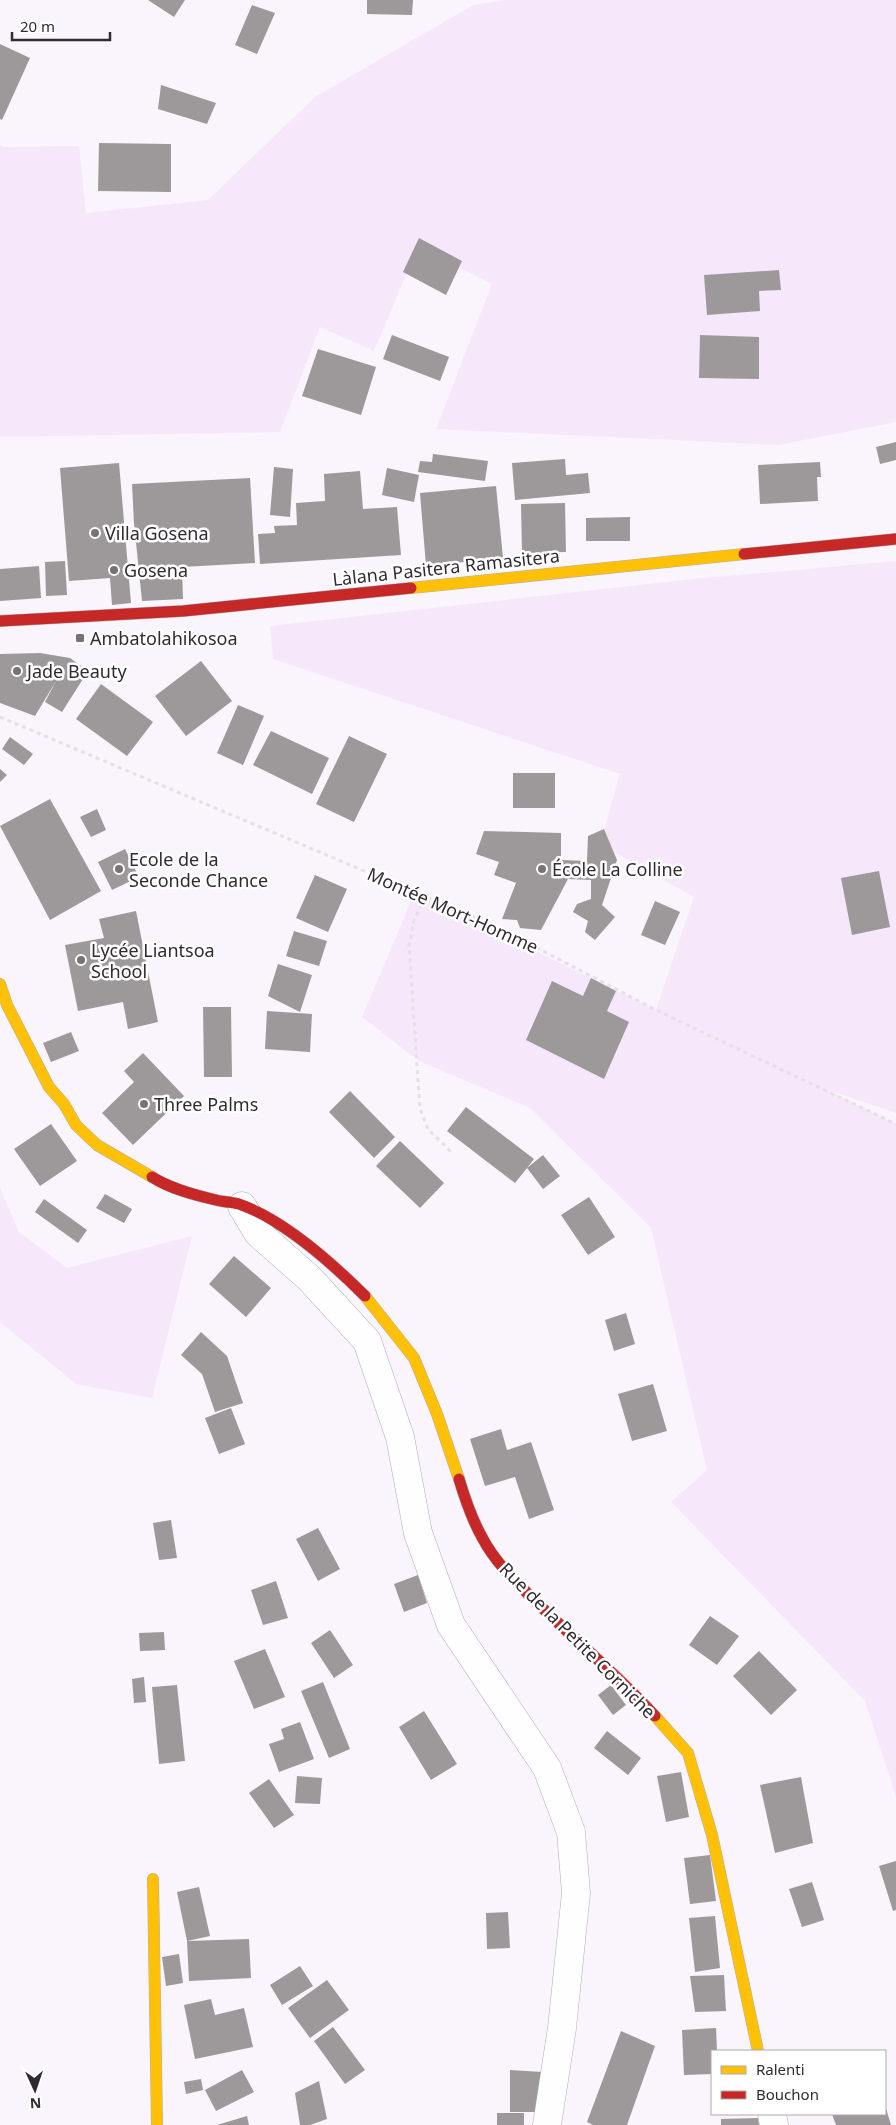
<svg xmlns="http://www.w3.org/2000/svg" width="896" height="2125" viewBox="0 0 896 2125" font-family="'Noto Sans',sans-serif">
  <rect width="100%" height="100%" fill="#faf4fc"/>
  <path fill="#f7e7fb" d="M506 0H896V422L778 445 436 429 492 284 418 246 374 351 320 327 280 432 0 437V145L4 147 79 146 86 213 208 200 315 97 473 5Z
    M896 561V1113L825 1089 896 1124V1796L865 1701 671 1502 707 1470 651 1228 530 1108 419 1061 362 1017 415 892 656 1010 694 897 600 844 620 774 273 659 270 626 694 579Z
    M0 1188 19 1232 67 1268 192 1236 152 1398 76 1384 0 1322Z"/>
  <path fill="#9d999a" d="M148 0H185L174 17Z
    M367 0H413L412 15 367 14Z
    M252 5 275 13 257 54 235 45Z
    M0 44 30 58 2 120 0 119Z
    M161 85 216 103 207 124 158 109Z
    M99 143 171 144V192L98 191Z
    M419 238 462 261 446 295 403 272Z
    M779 270 781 290 759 291 760 311 707 315 704 275Z
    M392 335 449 357 440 381 383 359Z
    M700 335 759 337V379L699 378Z
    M318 349 376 367 361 415 302 396Z
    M896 442V460L880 464 876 447Z
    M433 454 488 461 485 481 418 472 420 461 432 462Z
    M565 459 566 475 588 473 590 493 515 500 512 463Z
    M820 462 821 477H817L818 501 760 504 758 465Z
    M119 463 131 603 112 605 110 578 69 581 60 468Z
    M274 467 293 469 290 517 270 515Z
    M387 468 419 475 414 502 382 495Z
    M360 471 363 509 397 507 401 555 260 564 258 534 275 533 274 526 297 525 296 503 325 501 324 474Z
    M250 478 255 563 182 567 183 599 142 601 134 523 132 484Z
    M496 486 503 558 426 566 420 493Z
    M565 503 566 552 522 553 521 504Z
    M630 517V541H586V518Z
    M65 561 67 595 46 596 45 562Z
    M39 566 41 598 0 601V569Z
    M40 653 70 658 88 671 62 712 45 702 56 681 35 716 0 703V654Z
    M201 661 232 701 186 736 155 696Z
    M101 684 153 722 127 756 76 719Z
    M238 705 264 716 243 765 217 753Z
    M271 731 329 758 312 794 253 765Z
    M349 736 387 754 354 822 316 804Z
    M10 737 33 754 24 765 2 749Z
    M0 769 7 775 0 782Z
    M513 773H555V808H513Z
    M50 799 101 891 50 920 0 826Z
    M97 809 106 830 91 837 80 817Z
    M604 829 617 860 602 905 615 917 595 940 585 932 588 921 573 912 577 904 591 899V880L568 879 541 930 520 928 517 920 502 919 516 883 494 875 499 862 476 854 484 831 561 833V860L587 861 588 836Z
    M125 849 139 877 112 890 98 862Z
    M879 871 890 927 852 935 841 878Z
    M315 875 347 889 328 932 296 918Z
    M655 901 680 912 665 945 641 935Z
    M136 911 158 1022 128 1029 123 1002 78 1011 65 945 104 938 99 919Z
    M294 931 327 941 319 966 286 956Z
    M278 964 312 975 300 1012 268 996Z
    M591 978 616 991 607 1011 629 1022 604 1079 526 1040 552 981 583 996Z
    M203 1007H231L232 1077H204Z
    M267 1011 312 1014 310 1052 265 1049Z
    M71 1032 79 1051 51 1062 43 1043Z
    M143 1053 184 1096 133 1145 102 1113 134 1082 124 1071Z
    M350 1091 395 1137 374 1158 329 1112Z
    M466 1107 534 1159 527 1168 543 1155 560 1176 543 1189 527 1168 515 1183 447 1131Z
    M51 1124 77 1161 40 1186 14 1149Z
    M400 1141 444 1183 420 1208 376 1166Z
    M105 1194 132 1209 124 1223 96 1208Z
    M589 1197 615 1237 588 1255 561 1215Z
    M44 1199 87 1230 78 1243 35 1212Z
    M234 1256 271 1288 246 1317 209 1284Z
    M626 1313 635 1344 614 1351 605 1320Z
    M201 1332 227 1356 243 1403 215 1412 202 1374 181 1355Z
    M653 1384 667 1431 632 1441 618 1394Z
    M231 1408 245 1444 219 1454 205 1418Z
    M501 1429 507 1450 531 1442 554 1510 529 1519 515 1477 485 1486 470 1439Z
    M171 1520 177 1558 159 1560 153 1523Z
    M318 1528 340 1569 318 1581 296 1539Z
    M418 1575 427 1603 404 1612 394 1584Z
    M276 1581 288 1618 263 1625 251 1590Z
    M710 1616 739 1636 717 1665 689 1645Z
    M330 1630 353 1665 334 1678 311 1643Z
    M164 1632 165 1650 140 1651 139 1633Z
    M265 1649 285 1697 254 1709 234 1661Z
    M759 1651 797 1690 771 1715 733 1676Z
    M144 1677 146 1702 134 1703 132 1679Z
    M323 1682 350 1749 329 1758 301 1691Z
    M177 1685 185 1761 159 1764 152 1687Z
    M611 1685 626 1705 613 1715 598 1695Z
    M424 1711 457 1764 431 1780 399 1727Z
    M300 1722 314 1759 279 1772 269 1744 284 1739 281 1729Z
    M607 1731 641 1758 628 1775 594 1748Z
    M681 1772 689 1817 666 1822 657 1776Z
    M297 1776 322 1778 320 1804 295 1803Z
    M801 1777 813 1843 775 1853 760 1785Z
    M269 1779 294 1815 274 1828 249 1793Z
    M710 1855 716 1901 690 1904 684 1858Z
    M896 1861V1910L893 1911 879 1866Z
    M812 1882 824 1920 802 1927 789 1889Z
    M199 1887 210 1936 187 1941 249 1939 251 1978 189 1981 187 1941 177 1892Z
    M508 1912 510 1948 487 1949 486 1913Z
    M715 1916 720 1968 695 1972 689 1918Z
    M179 1954 183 1983 166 1986 162 1957Z
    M300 1966 313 1986 282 2005 270 1985Z
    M724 1975 726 2011 695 2012 690 1976Z
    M327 1980 349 2010 310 2038 288 2008Z
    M211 1999 215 2015 244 2008 253 2047 195 2059 184 2005Z
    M333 2027 365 2070 345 2084 314 2041Z
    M716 2028 717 2051H712V2074L684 2075 682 2030Z
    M621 2031 655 2046 627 2125H593L587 2122Z
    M242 2070 254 2092 216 2111 205 2090Z
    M510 2070 542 2072 539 2112H510Z
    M201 2079 203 2090 186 2094 184 2082Z
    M319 2081 327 2119 310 2125H300L295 2093Z
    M885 2105 891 2125H836L832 2114H885Z
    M497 2113H524V2125H497Z
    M247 2116 249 2125H217Z
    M758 2118 759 2125H721V2119Z"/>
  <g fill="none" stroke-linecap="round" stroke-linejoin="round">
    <g stroke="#b2aeb4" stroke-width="29">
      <path id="street" d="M242 1206 258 1233 309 1278 367 1341 400 1437 418 1533 451 1625 547 1768 571 1832 576 1893 562 2028 547 2125
        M772 2114 774 2125"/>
    </g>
    <g stroke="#b2aeb4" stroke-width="12">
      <path id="slow" d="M411 588 744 554
        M0 984 7 1005 49 1087 64 1104 76 1125 97 1145 152 1177
        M365 1296 414 1358 437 1414 459 1479
        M655 1716 688 1753 712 1835 758 2051
        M153 1879 157 2125"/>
    </g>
    <g stroke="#b2aeb4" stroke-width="12">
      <path id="jam" d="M744 554 896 539
        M0 621 183 611 411 588
        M152 1177C171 1189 194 1195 216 1200 223 1202 232 1202 239 1204 284 1220 331 1262 365 1296
        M459 1479C465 1499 472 1520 483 1539 494 1560 512 1578 529 1595 570 1636 616 1673 655 1716"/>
    </g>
    <path stroke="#e3e1e4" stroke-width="3" stroke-dasharray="4 4" stroke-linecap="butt" d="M0 717 497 927 656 1010 896 1124
      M424 897 414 921 409 945 420 1109 428 1129 451 1152"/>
    <use href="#street" stroke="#fefdff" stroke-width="28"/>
    <use href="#slow" stroke="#ffc107" stroke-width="11"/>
    <use href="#jam" stroke="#c62828" stroke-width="11"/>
  </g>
  <g fill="#777178" stroke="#fff" stroke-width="2">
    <circle cx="95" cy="533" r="5"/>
    <circle cx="114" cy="570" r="5"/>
    <rect x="75" y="633" width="10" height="10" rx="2.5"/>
    <circle cx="17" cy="671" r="5"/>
    <circle cx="119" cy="869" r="5"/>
    <circle cx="542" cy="869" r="5"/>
    <circle cx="81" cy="960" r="5"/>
    <circle cx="144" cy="1104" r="5"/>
  </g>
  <g text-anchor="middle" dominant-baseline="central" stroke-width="5" stroke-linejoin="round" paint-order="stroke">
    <g font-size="18" fill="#302b31" stroke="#fff" text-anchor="start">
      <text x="105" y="533">Villa Gosena</text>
      <text x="124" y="570">Gosena</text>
      <text x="90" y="638">Ambatolahikosoa</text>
      <text x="27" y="671">Jade Beauty</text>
      <text x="129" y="859">Ecole de la<tspan x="129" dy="21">Seconde Chance</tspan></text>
      <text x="552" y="869">École La Colline</text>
      <text x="91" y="950">Lycée Liantsoa<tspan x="91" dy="21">School</tspan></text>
      <text x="154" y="1104">Three Palms</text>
    </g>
    <g font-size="18" fill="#302b31" stroke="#fff">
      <text transform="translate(446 567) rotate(-6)">Làlana Pasitera Ramasitera</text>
      <text transform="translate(453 910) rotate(24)">Montée Mort-Homme</text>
      <text transform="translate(578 1640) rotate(45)">Rue de la Petite Corniche</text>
    </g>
  </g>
  <rect x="711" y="2050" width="175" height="65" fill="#ffffff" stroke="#acaaad"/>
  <rect x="721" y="2066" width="25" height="8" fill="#ffc107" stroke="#acaaad"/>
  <text x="756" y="2075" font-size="15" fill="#302b31">Ralenti</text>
  <rect x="721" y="2091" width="25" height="8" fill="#c62828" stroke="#acaaad"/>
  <text x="756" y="2100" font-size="15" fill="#302b31">Bouchon</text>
  <g transform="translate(35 2090) rotate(177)" stroke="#ffffff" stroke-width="4" paint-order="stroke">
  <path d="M0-4L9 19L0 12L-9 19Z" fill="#302b31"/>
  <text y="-8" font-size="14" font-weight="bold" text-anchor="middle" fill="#302b31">N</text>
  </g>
  <path d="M12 32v8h98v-8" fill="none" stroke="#302b31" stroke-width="2.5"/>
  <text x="20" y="32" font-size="15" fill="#302b31" stroke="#ffffff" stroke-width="4" paint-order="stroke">20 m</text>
</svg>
